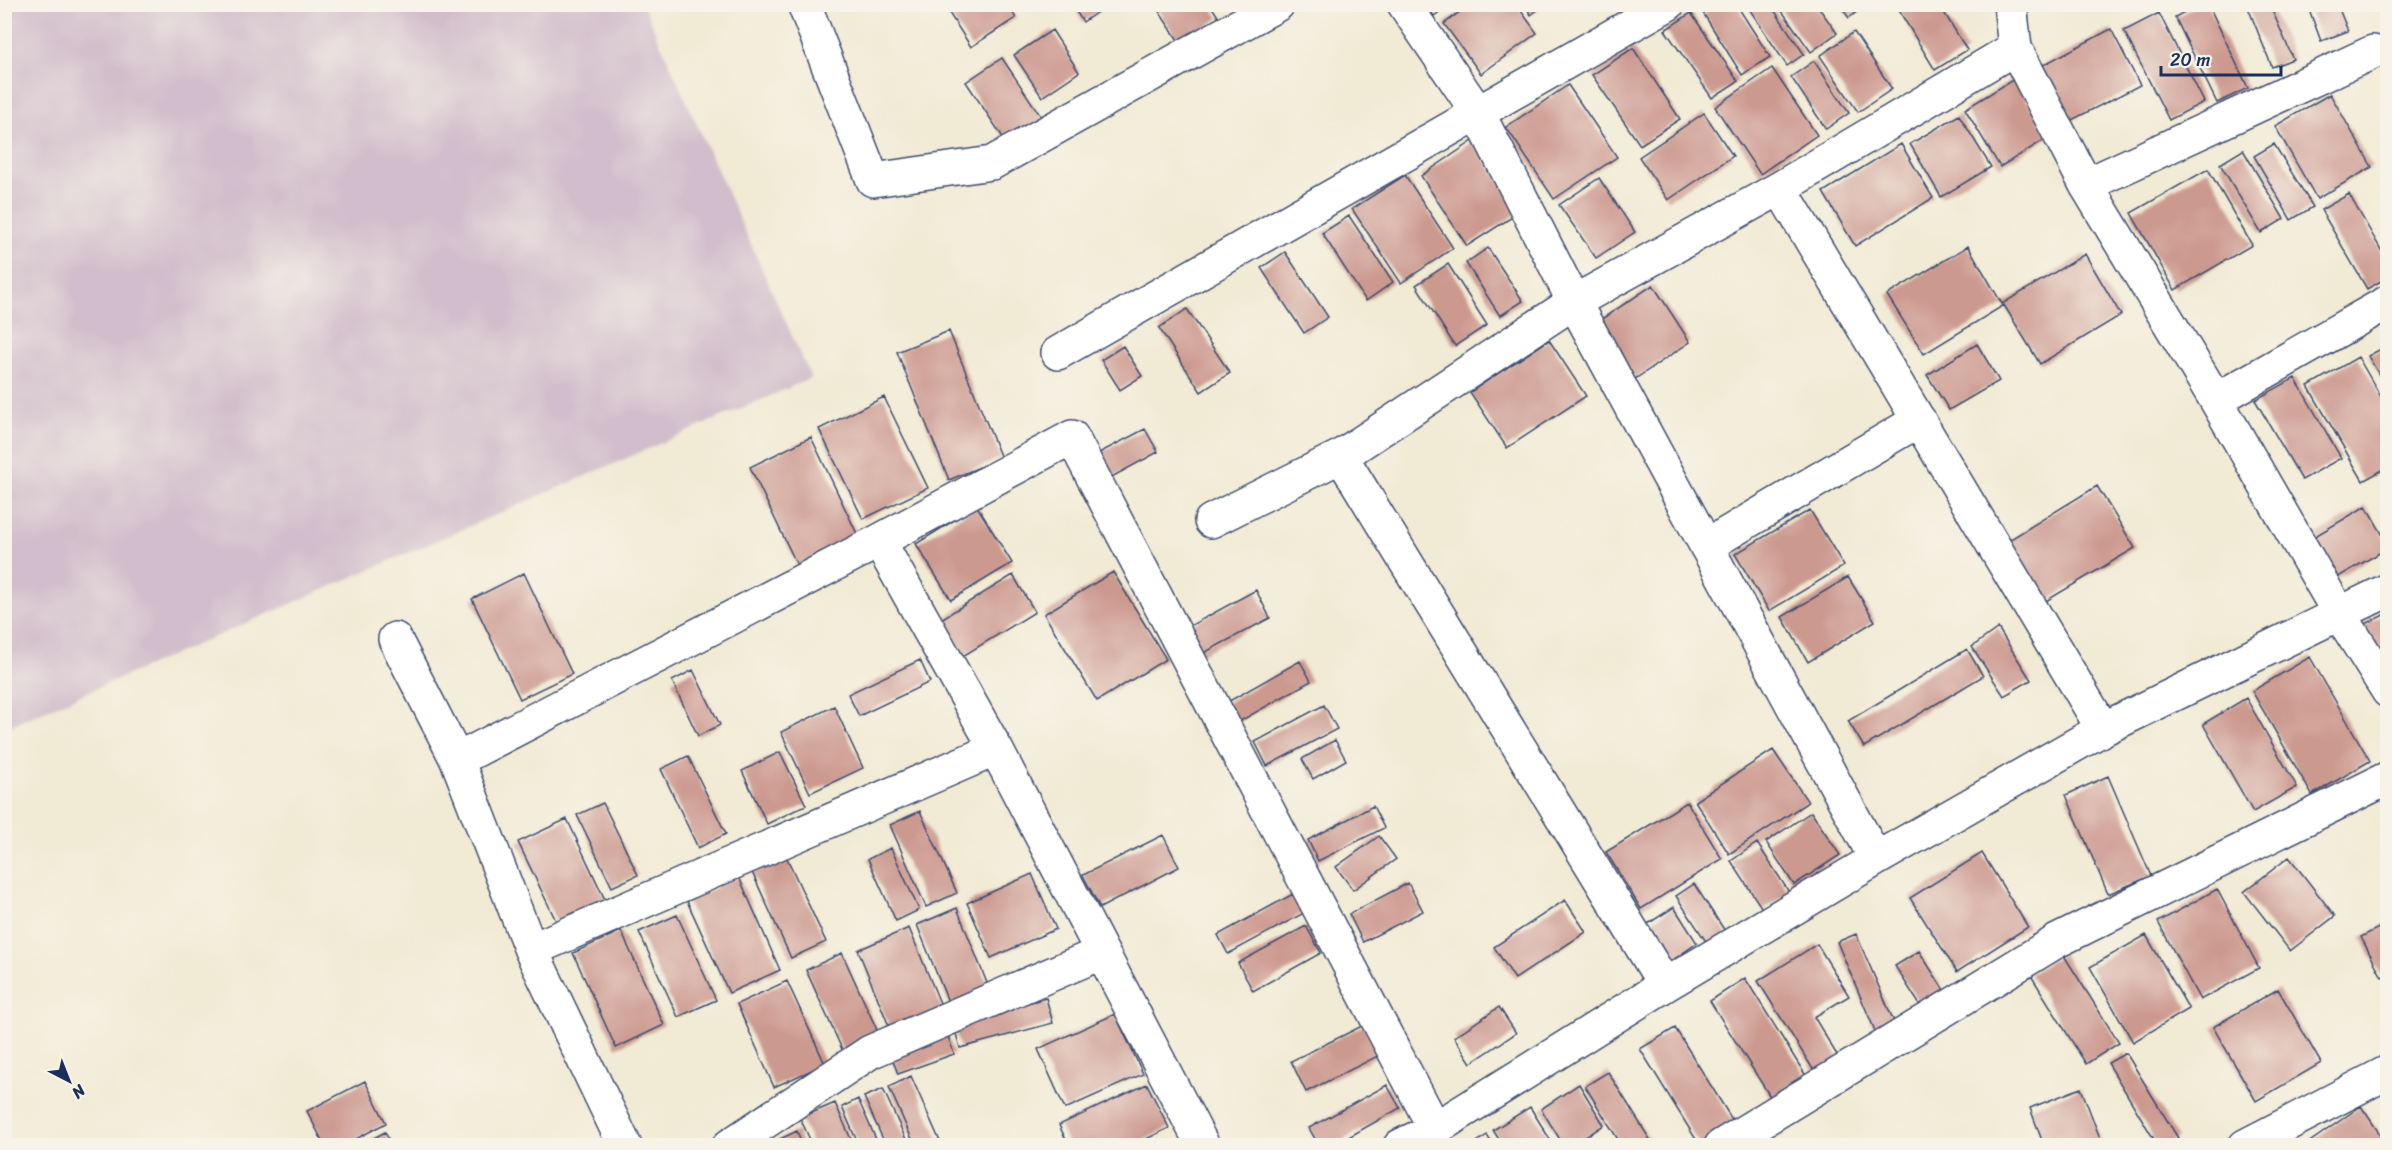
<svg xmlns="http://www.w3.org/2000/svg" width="2392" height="1150" viewBox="0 0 2392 1150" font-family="Sriracha,sans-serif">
  <rect width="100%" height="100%" fill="#f7f3e8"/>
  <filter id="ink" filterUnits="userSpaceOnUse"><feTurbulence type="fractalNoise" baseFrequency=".0167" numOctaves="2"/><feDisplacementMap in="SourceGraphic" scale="12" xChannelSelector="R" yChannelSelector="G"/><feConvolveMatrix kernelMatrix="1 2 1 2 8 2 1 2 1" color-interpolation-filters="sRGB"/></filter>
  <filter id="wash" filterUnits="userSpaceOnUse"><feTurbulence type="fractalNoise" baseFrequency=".008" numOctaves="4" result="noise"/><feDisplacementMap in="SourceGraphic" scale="24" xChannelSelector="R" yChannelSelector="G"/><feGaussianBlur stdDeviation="1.35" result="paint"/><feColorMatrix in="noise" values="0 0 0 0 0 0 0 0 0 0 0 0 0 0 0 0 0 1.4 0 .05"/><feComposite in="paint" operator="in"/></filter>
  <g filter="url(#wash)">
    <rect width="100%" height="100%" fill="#f1ead4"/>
    <path fill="#d1bdcb" d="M5 4 643 5 811 378 5 728Z"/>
    <g id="blocks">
      <path fill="#cc998f" d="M956 4H1007L1016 18 971 47 947 10Z
        M1071 4H1109L1083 22Z
        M1154 4H1210L1219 18 1180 43Z
        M1470 4H1516L1537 33 1481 74 1444 24Z
        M1524 4H1545L1531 15Z
        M1716 4H1736L1770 57 1742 75 1703 13Z
        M1746 4H1770L1804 54 1787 66Z
        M1777 4H1816L1837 33 1811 52Z
        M1839 4H1867L1849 18Z
        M1895 4H1939L1967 50 1935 70Z
        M2199 4H2208L2248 88 2217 103 2175 17Z
        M2307 4H2337L2348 31 2321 41Z
        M1425 5H1449L1434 16Z
        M2247 5H2270L2293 59 2272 67Z
        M1691 13 1738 81 1712 98 1665 30Z
        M2159 13 2204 102 2169 120 2124 31Z
        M2111 29 2140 85 2068 122 2039 67Z
        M1052 30 1079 72 1042 97 1014 55Z
        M1854 32 1892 89 1858 112 1820 56Z
        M1633 48 1680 119 1640 145 1592 75Z
        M1002 58 1044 121 1008 145 966 82Z
        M1814 61 1849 113 1826 129 1791 77Z
        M1772 68 1817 135 1760 174 1715 107Z
        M2014 79 2049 137 2000 167 1965 109Z
        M1568 85 1617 157 1554 199 1506 127Z
        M2330 94 2372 167 2317 199 2275 126Z
        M1704 113 1733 156 1668 200 1639 157Z
        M1959 115 1991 167 1941 197 1910 144Z
        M1473 141 1520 212 1467 246 1421 176Z
        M1901 144 1933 198 1855 246 1823 192Z
        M2274 144 2313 207 2291 220 2254 156Z
        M2243 150 2284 219 2261 233 2220 164Z
        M2208 169 2252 245 2175 290 2131 213Z
        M1405 175 1453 248 1401 283 1352 209Z
        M1599 178 1635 232 1596 258 1559 205Z
        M2349 194 2388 262V277L2367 289 2321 210Z
        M1349 216 1393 282 1366 301 1322 233Z
        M1968 246 2002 304 2085 254 2121 315 2040 364 2004 305 1924 354 1887 295Z
        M1488 248 1523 301 1500 316 1466 263Z
        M1285 252 1328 317 1304 333 1261 268Z
        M1448 264 1487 325 1455 346 1416 285Z
        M1653 285 1690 342 1635 379 1597 322Z
        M1187 309 1230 373 1201 392 1159 328Z
        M949 331 1001 458 949 480 897 352Z
        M1549 340 1586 396 1507 448 1470 392Z
        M1977 344 1999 381 1949 410 1927 375Z
        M2388 345V390L2368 356Z
        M1123 346 1142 376 1120 390 1101 360Z
        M2358 357 2388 409V467L2363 481 2308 386Z
        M2295 378 2341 458 2302 480 2255 400Z
        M884 397 928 488 863 519 819 429Z
        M1145 429 1158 452 1108 479 1095 455Z
        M811 437 859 538 798 567 750 467Z
        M2097 486 2135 548 2046 601 2009 540Z
        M977 506 1012 563 951 600 916 544Z
        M2366 506 2388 544V548L2328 583 2305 542Z
        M1810 510 1844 566 1769 611 1735 554Z
        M1113 572 1166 659 1097 701 1044 614Z
        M524 573 572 674 520 699 472 599Z
        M1013 575 1035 612 963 656 941 619Z
        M1848 577 1875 621 1808 662 1782 617Z
        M1256 590 1270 618 1200 655 1186 628Z
        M2388 613V674L2363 625Z
        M1998 628 2031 680 2004 696 1972 647Z
        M1967 649 1983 676 1864 747 1848 721Z
        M2310 657 2370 761 2312 795 2252 691Z
        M920 660 930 682 859 716 848 694Z
        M1300 661 1311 681 1235 724 1224 704Z
        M693 670 720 725 698 736 672 681Z
        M2246 698 2297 787 2253 812 2203 724Z
        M1324 705 1337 729 1267 766 1255 742Z
        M834 706 863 768 810 793 781 732Z
        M1335 740 1346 760 1313 779 1302 759Z
        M1773 750 1808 802 1729 854 1695 801Z
        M780 752 806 805 767 824 742 771Z
        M688 756 726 834 698 848 661 769Z
        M2108 776 2151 876 2108 894 2066 795Z
        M1687 802 1722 859 1641 909 1606 852Z
        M603 803 638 875 612 887 577 815Z
        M1373 806 1384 828 1318 861 1308 840Z
        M920 811 957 893 926 907 890 825Z
        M1811 812 1840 855 1794 885 1766 842Z
        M567 819 607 904 559 927 518 842Z
        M1163 835 1179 867 1100 908 1083 875Z
        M1379 836 1396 859 1353 890 1336 867Z
        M1757 843 1789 892 1763 910 1731 861Z
        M891 848 919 910 896 921 868 859Z
        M1982 853 2028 927 1957 972 1910 898Z
        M786 856 826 942 791 958 752 872Z
        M2289 857 2335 916 2290 951 2244 892Z
        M1032 874 1056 929 991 958 967 903Z
        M739 877 780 970 729 993 687 901Z
        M1408 883 1423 911 1363 942 1349 914Z
        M1694 884 1727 934 1709 946 1676 896Z
        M2217 889 2259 968 2200 1000 2158 922Z
        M1293 894 1304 913 1228 954 1218 935Z
        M1565 900 1586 932 1515 979 1494 947Z
        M1674 907 1697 943 1670 962 1646 925Z
        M957 908 991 993 951 1009 917 925Z
        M677 915 716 1000 678 1017 639 932Z
        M2388 923V974L2382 977 2361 937Z
        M1306 926 1321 953 1253 991 1238 963Z
        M909 928 945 1015 893 1036 858 950Z
        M621 931 664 1025 616 1048 573 953Z
        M1856 934 1895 1024 1876 1033 1837 942Z
        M2146 935 2189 1009 2133 1042 2090 967Z
        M1817 944 1849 996 1814 1017 1840 1060 1816 1074 1758 981Z
        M1919 951 1947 995 1923 1010 1895 966Z
        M842 953 882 1041 846 1058 806 970Z
        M2063 954 2119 1043 2086 1064 2030 974Z
        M1745 978 1811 1084 1776 1106 1710 1001Z
        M787 981 825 1064 774 1087 737 1004Z
        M2278 989 2321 1063 2256 1101 2213 1027Z
        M1046 998 1053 1023 960 1048 953 1023Z
        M1499 1007 1516 1033 1471 1063 1454 1037Z
        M1115 1014 1143 1074 1065 1109 1038 1049Z
        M1364 1025 1378 1056 1306 1092 1291 1061Z
        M945 1027 954 1054 898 1074 888 1047Z
        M1675 1028 1738 1129 1711 1146H1700L1640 1049Z
        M2126 1053 2178 1138 2165 1146H2158L2108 1063Z
        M1608 1072 1654 1146H1622L1585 1086Z
        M911 1076 942 1146H915L889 1087Z
        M365 1081 386 1123 343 1146H325L307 1111Z
        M1147 1084 1169 1128 1132 1146H1069L1059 1125Z
        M1579 1084 1604 1125 1572 1146H1564L1541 1109Z
        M1387 1085 1400 1108 1333 1146H1319L1309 1128Z
        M2081 1088 2103 1146H2044L2030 1108Z
        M883 1089 909 1146H886L864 1097Z
        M858 1099 879 1146H859L842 1107Z
        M835 1103 854 1146H813L800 1118Z
        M2361 1106 2388 1146H2304Z
        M1530 1107 1554 1146H1503L1493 1130Z
        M797 1131 803 1146H765Z
        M385 1132 392 1146H359Z
        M1487 1135 1493 1146H1471Z"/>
    </g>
  </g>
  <g filter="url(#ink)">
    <use href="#blocks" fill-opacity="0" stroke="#3b4b70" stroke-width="1.5"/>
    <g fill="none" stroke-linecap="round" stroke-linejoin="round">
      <g stroke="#3b4b70" stroke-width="36">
        <path id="minor" d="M804 4 873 180 992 163 1278 4
          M1404 4 1478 113 1574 302 1876 859
          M2010 4 2015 48 2086 185 2216 400 2339 613 2388 691
          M2086 185 2373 52
          M1780 188 2103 729
          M1058 353 1668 4
          M2216 400 2388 302
          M1341 456 1665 985
          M1211 521 1341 456 1574 302 1780 188 2015 48
          M879 541 996 749 1203 1146
          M1706 546 1919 420
          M395 639 457 760 531 950 625 1146
          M457 760 879 541 1072 437 1435 1129
          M531 950 996 749
          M729 1146 870 1052 1101 953
          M1400 1146 1435 1129 1665 985 1876 859 2103 729 2388 590
          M1721 1146 2057 941 2388 778
          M2245 1146 2388 1072"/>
      </g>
      <use href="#minor" stroke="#fff" stroke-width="33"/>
    </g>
  </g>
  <rect width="2392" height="1150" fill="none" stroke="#f7f3e8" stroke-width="24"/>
  <g transform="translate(69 1081) rotate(138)" stroke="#f7f3e8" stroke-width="4.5" paint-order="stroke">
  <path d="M0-4.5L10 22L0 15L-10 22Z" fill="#1b2f5e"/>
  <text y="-9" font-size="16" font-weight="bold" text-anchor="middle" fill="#1b2f5e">N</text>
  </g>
  <path d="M2161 66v9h120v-9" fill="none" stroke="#1b2f5e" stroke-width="3"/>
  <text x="2170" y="66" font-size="18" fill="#1b2f5e" stroke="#f7f3e8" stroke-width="4.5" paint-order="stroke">20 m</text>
</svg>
